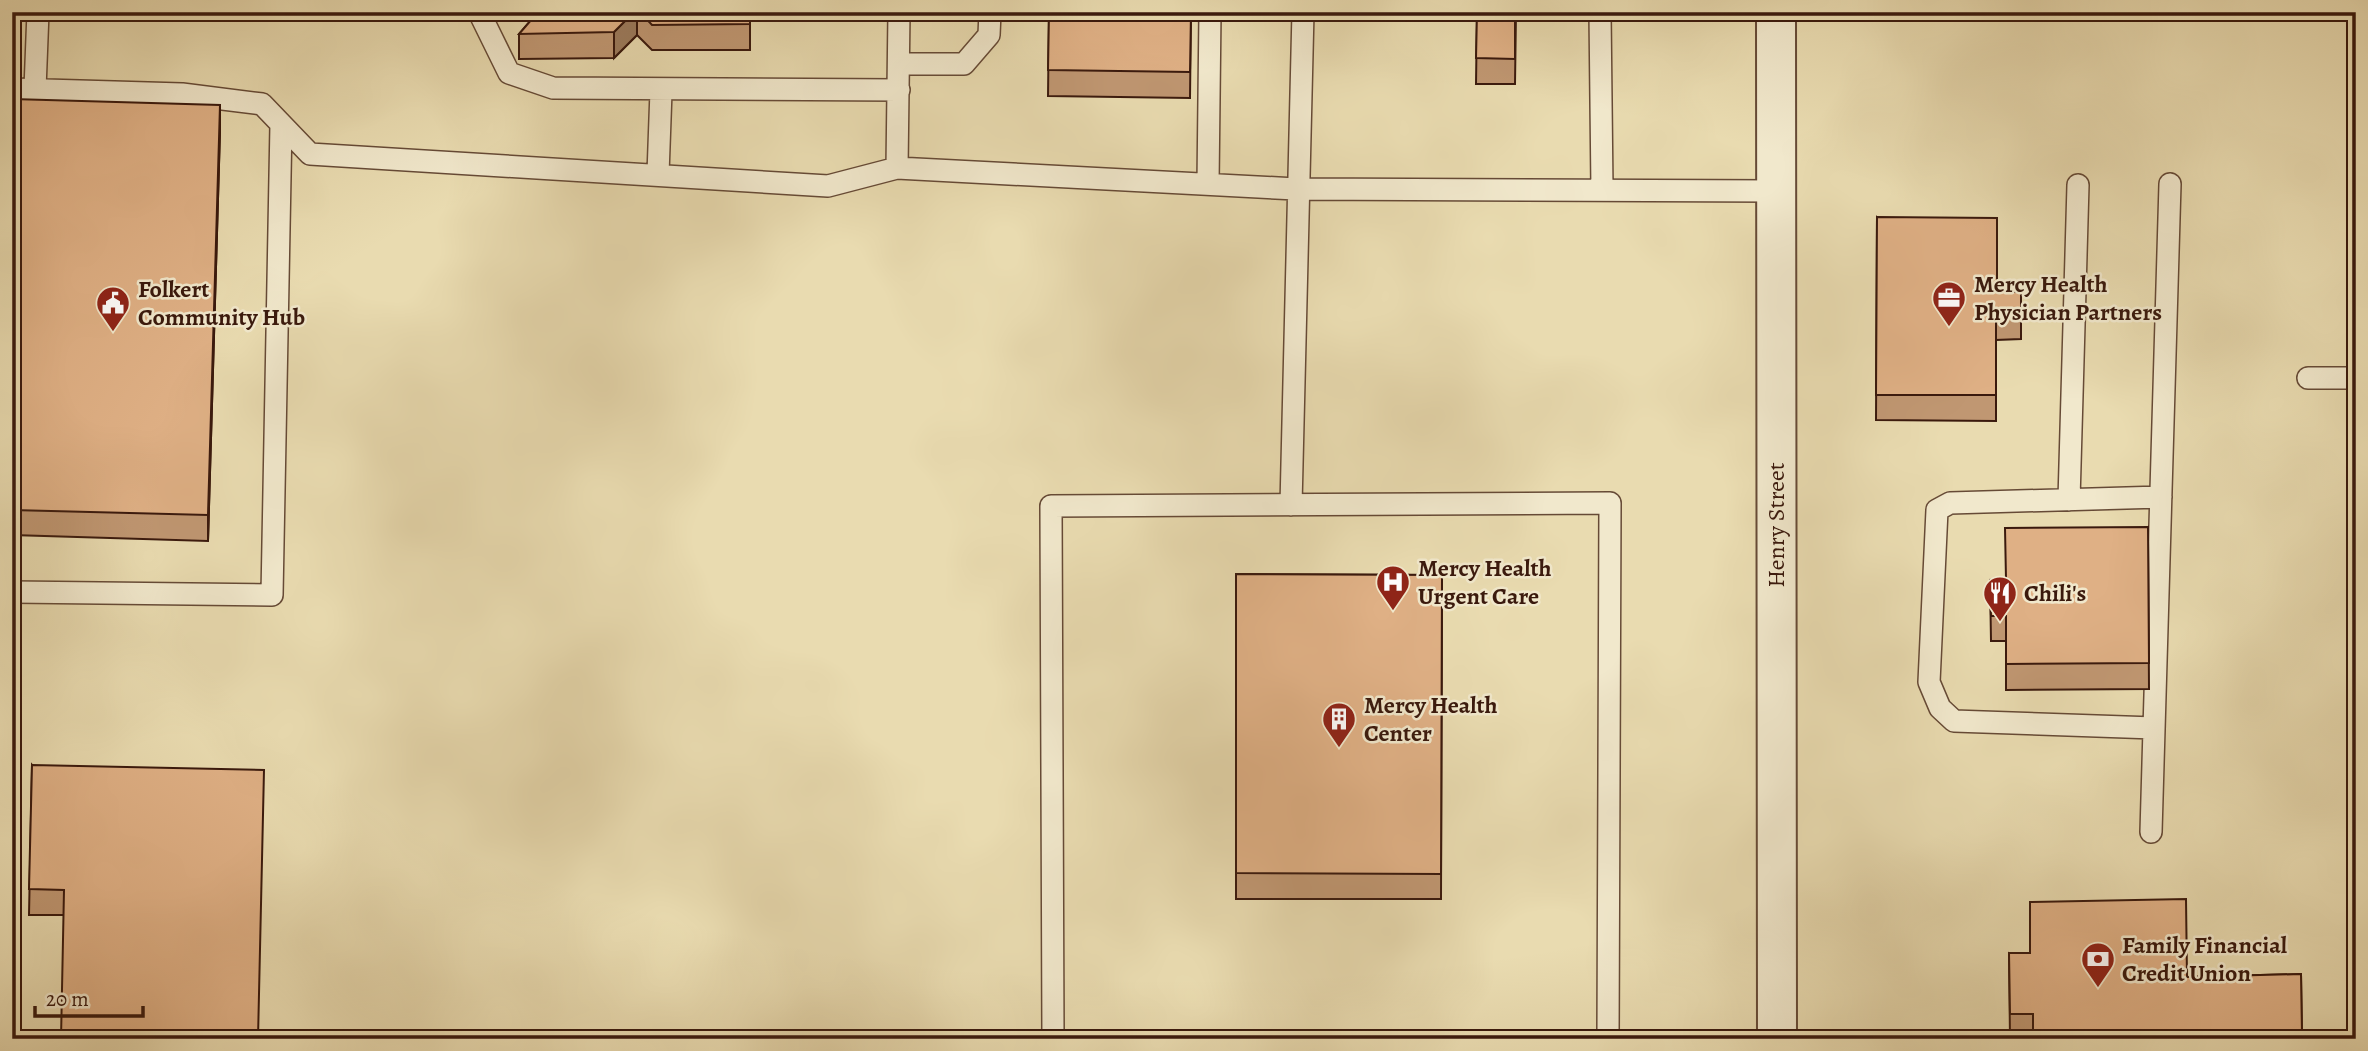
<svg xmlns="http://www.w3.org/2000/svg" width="2368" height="1051" viewBox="0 0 2368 1051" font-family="Alegreya,serif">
  <rect width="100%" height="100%" fill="#e9dbb0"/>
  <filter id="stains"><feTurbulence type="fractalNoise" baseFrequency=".00286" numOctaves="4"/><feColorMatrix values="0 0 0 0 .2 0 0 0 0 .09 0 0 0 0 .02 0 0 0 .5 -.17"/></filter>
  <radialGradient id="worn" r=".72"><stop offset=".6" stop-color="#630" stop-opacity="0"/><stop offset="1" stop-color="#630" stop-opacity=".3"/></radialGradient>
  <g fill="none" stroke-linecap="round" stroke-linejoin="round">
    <g stroke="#664a36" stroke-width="24">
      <path id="service" d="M479 12 509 73 553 88 899 90
        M1600 12 1602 190
        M899 64H964L989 35 990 12
        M12 89 182 94 262 104 310 154 828 186 897 168 1296 189 1775 191
        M35 89 38 12
        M897 168 899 12
        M658 174 661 91
        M1208 184 1210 12
        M2308 378H2356
        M2069 500 2078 185
        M1291 505 1303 12
        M12 592 272 595 281 124
        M2154 728 1954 721 1940 708 1929 682 1937 510 1950 503 2161 497
        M2151 832 2170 184
        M1053 1039 1051 506 1610 503 1608 1039"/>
    </g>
    <g stroke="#664a36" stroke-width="42">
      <path id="tertiary" d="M1776 12 1777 1039"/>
    </g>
    <use href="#service" stroke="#f1e8cc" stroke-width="21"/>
    <use href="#tertiary" stroke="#f1e8cc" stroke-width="38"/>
  </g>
  <path fill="#c09772" stroke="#3a190d" stroke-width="2" d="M538 12H750V50H652L637 35 614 58 519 59V34Z
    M1049 12H1191L1190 98 1048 96Z
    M1477 12H1516L1515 84H1476Z
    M12 99 220 130 208 541 12 535Z
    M1877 217 1997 292H2021V339L1996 340V421L1876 420Z
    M2148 527 2149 689 2006 690V641H1991L1990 580 2006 579Z
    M1236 574 1442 575 1441 899H1236Z
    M32 765 259 1039 63 915H29Z
    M2009 953 2187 977 2301 974 2302 1039H2010Z"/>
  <path fill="#9c7b5d" stroke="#3a190d" stroke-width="2" d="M634 12H637V35L614 58V32Z
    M220 105V130L208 541V515Z"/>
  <path fill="#dfb085" stroke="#3a190d" stroke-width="2" d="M538 12H634L614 32 519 34Z
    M640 12H750V24L652 25Z
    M1049 12H1191L1190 72 1048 70Z
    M1477 12H1515V59L1476 58Z
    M12 99 220 105 208 515 12 510Z
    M1877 217 1997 218V292H2021V314H1996V395H1876Z
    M2148 527 2149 663 2006 664V616H1991L1990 580 2006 579 2005 528Z
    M1236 574 1442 575 1441 874 1236 873Z
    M32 765 264 770 258 1039H61L64 890 29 889Z
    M2186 899 2187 977 2301 974 2302 1034 2190 1035V1039H2033V1014H2010L2009 953H2030V902Z"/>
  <defs>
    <g id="office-pin" transform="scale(1.75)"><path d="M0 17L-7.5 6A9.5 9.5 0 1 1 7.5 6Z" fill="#8f2418" stroke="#f1e8cc"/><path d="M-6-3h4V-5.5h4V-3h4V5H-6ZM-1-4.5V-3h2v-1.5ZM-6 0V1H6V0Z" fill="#fff"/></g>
    <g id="civic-pin" transform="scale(1.75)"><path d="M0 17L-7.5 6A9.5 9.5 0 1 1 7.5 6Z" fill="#8f2418" stroke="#f1e8cc"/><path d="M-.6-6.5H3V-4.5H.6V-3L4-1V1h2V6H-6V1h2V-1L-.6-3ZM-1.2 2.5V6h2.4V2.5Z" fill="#fff"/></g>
    <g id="hospital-pin" transform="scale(1.75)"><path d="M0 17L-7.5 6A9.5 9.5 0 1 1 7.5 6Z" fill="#8f2418" stroke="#f1e8cc"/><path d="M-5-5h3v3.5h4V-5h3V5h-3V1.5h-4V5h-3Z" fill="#fff"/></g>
    <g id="restaurant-pin" transform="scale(1.75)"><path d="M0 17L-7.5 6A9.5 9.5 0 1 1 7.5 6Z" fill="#8f2418" stroke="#f1e8cc"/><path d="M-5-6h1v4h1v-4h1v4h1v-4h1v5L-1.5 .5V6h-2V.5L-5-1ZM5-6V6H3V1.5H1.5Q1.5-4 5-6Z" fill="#fff"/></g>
    <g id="building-pin" transform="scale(1.75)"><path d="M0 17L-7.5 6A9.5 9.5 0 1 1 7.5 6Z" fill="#8f2418" stroke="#f1e8cc"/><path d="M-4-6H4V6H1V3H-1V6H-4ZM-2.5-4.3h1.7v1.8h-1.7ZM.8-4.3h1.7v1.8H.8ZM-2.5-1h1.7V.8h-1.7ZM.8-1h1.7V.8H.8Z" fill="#fff"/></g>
    <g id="bank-pin" transform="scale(1.75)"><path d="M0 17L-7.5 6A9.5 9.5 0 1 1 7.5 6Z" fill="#8f2418" stroke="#f1e8cc"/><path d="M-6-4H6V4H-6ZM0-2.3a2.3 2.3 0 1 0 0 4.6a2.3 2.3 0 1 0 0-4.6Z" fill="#fff"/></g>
  </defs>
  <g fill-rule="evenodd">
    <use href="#office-pin" x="1949" y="298"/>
    <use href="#civic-pin" x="113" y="303"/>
    <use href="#hospital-pin" x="1393" y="582"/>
    <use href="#restaurant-pin" x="2000" y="593"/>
    <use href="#building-pin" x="1339" y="719"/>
    <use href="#bank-pin" x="2098" y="959"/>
  </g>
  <g text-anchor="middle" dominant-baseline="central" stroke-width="5" stroke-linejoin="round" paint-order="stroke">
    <g font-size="24" font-weight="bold" fill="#3a190d" stroke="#f1e8cc" text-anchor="start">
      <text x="1974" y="284">Mercy Health<tspan x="1974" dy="28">Physician Partners</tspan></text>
      <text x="138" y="289">Folkert<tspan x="138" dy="28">Community Hub</tspan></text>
      <text x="1418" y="568">Mercy Health<tspan x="1418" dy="28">Urgent Care</tspan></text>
      <text x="2024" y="593">Chili's</text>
      <text x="1364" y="705">Mercy Health<tspan x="1364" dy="28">Center</tspan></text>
      <text x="2122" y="945">Family Financial<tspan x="2122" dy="28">Credit Union</tspan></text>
    </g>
    <g font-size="24" fill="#3a190d" stroke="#f1e8cc">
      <text transform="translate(1776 525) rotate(-90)">Henry Street</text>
    </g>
  </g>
  <rect width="2368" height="1051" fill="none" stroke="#e9dbb0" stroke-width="42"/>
  <rect x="14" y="14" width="2340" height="1023" fill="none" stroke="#3a190d" stroke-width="3.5"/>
  <rect x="21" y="21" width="2326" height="1009" fill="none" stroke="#3a190d" stroke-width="2"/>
  <path d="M35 1006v10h108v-10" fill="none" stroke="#3a190d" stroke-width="3.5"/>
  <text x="46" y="1006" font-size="21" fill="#3a190d" stroke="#f1e8cc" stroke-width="5" paint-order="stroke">20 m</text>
  <rect width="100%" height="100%" filter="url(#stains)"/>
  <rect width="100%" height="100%" fill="url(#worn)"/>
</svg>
